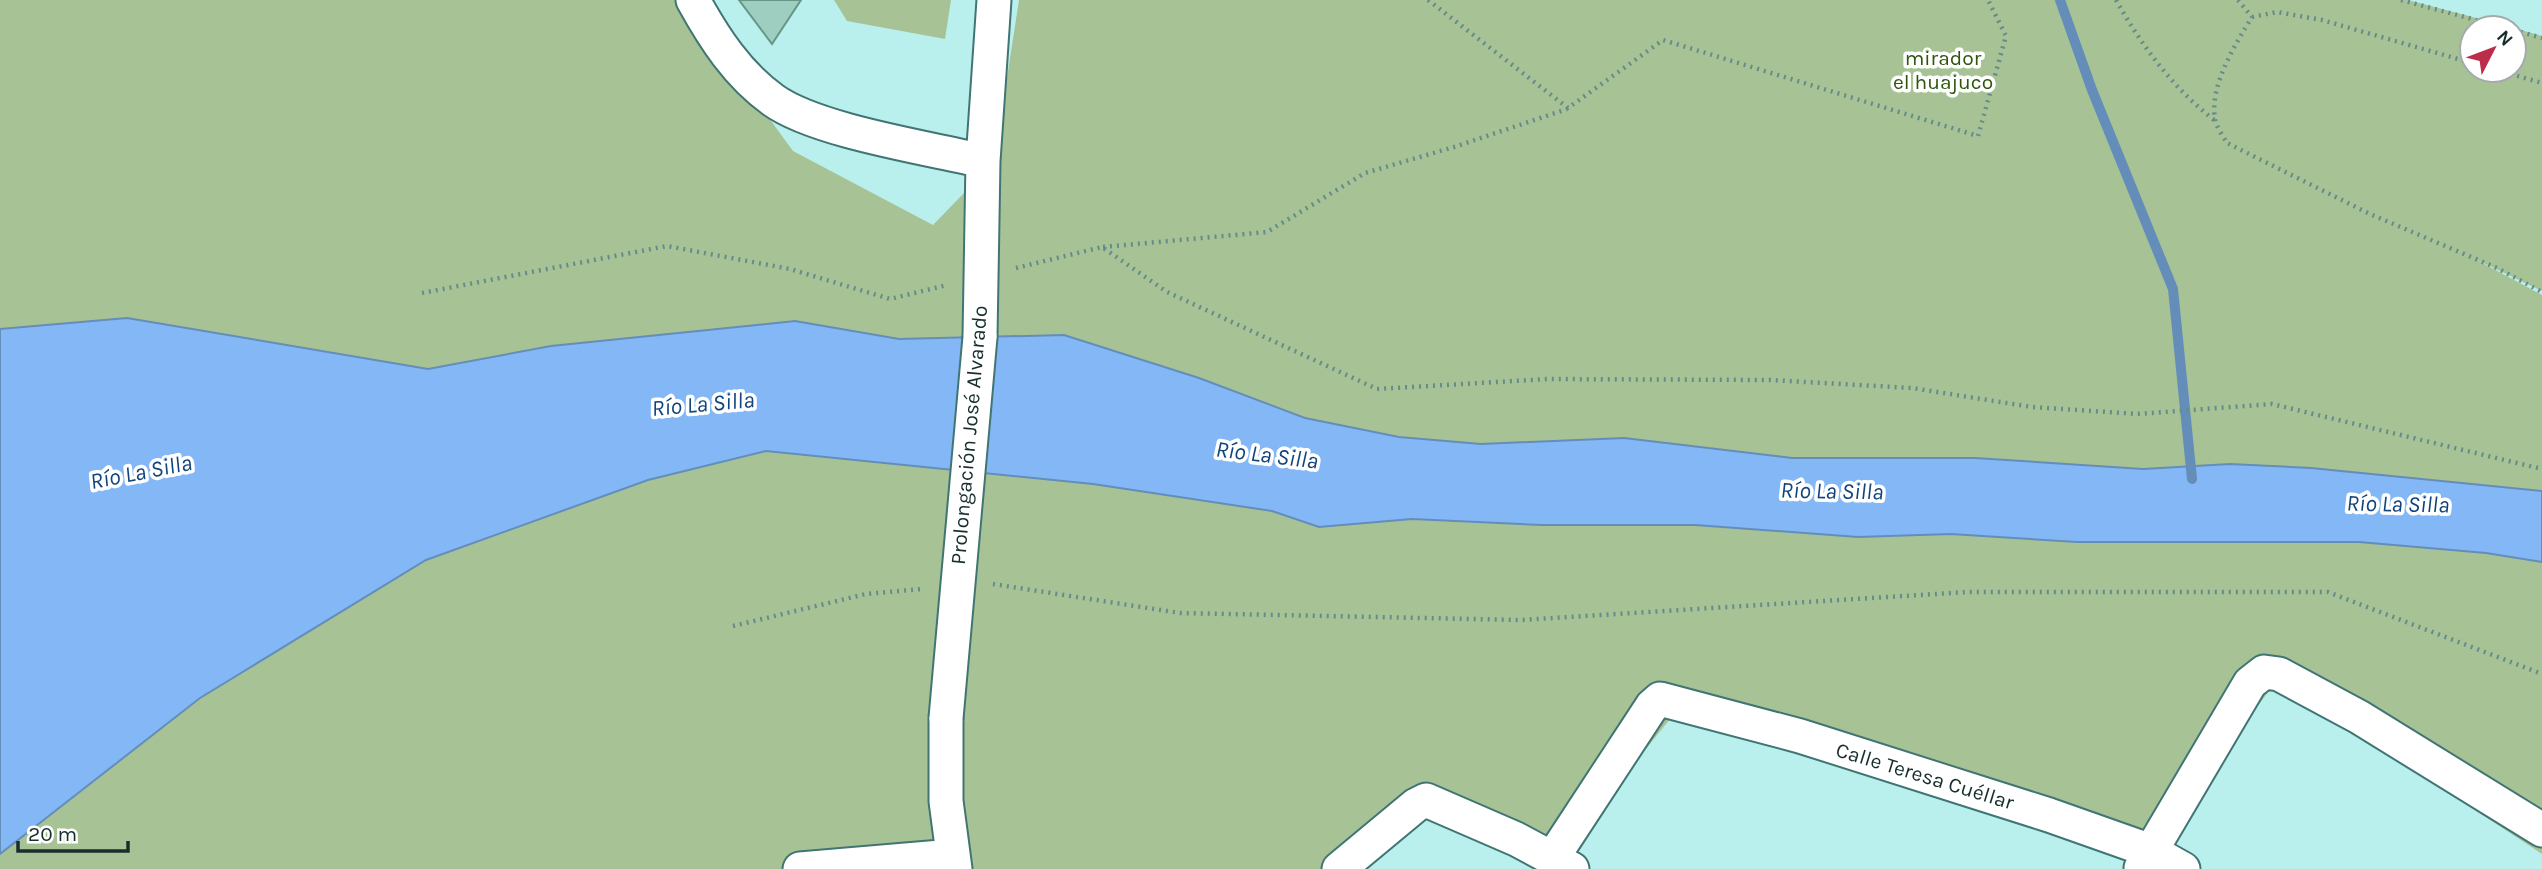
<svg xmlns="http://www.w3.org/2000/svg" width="2542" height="869" viewBox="0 0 2542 869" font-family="Karla,sans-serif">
  <rect width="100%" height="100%" fill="#b9f0ee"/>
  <path fill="#a7c396" d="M0 0H683L793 151 933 225 994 162 1019 0H2408L2514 28H2472V70H2514V28L2542 36V291L2475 259 2542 295V854L2277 680 2151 851 1682 704 1563 852 1422 805 1348 869H0Z
    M834 0H951L945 39 847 21Z"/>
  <path fill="#84b7f5" stroke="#648eb9" stroke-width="2" d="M127 318 428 369 551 346 795 321 899 339 1064 335 1199 378 1305 418 1399 437 1481 444 1624 438 1792 458H1975L2143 469 2230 464 2311 468 2542 491V562L2486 553 2359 542H2077L1951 534 1858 537 1695 525H1541L1412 519 1319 527 1272 511 1093 484 766 451 648 480 426 560 200 698 0 854V329Z"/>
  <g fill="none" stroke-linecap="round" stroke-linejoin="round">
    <path stroke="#648eb9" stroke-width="10" d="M2060 0 2092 90 2173 289 2192 479"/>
  </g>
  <path fill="#9dcebf" stroke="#679688" stroke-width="2" d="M739 0H801L772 44Z"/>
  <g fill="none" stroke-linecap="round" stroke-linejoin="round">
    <g stroke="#417574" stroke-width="37">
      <path id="minor" d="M693 0C714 38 737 74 773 100 816 131 929 148 983 161
        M980 337 983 161 994 0
        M946 718V801L955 869
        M1553 857 1652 706 1660 699 1800 736 2049 815 2151 851 2183 869
        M2141 868 2250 683 2264 672 2279 674 2359 717 2542 830
        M800 869 953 856
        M1339 869 1416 805 1426 800 1516 839 1572 869"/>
    </g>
    <path stroke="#668c8a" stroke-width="4.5" stroke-dasharray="2 5" stroke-linecap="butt" d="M1428 0 1568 108 1663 40 1978 136 2006 36 1988 0
      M2116 0C2142 46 2172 87 2214 120
      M2238 0 2252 17C2236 43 2209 86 2215 119 2216 127 2223 136 2227 143L2370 214 2497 268 2542 292
      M2401 0 2506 28
      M2252 17 2277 12 2322 20 2472 63
      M2514 30 2542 38
      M2497 70 2542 83
      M1103 247 1267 232 1365 173 1454 147 1567 109
      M1016 268 1102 247 1167 292 1377 389 1548 379 1770 380 1912 388 2032 407 2137 414 2272 404 2542 469
      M422 293 667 246 790 269 890 299 947 285
      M993 584 1180 613 1521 620 1967 592H2328L2542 674
      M733 626 866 594 922 589"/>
    <use href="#minor" stroke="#fff" stroke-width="33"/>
    <g stroke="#417574" stroke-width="37" stroke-linecap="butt">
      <path id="minor-bridge" d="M946 718 980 337"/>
    </g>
    <use href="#minor-bridge" stroke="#fff" stroke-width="33"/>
  </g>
  <g text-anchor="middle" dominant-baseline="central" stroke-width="7" stroke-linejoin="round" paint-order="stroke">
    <g font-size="21" fill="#2f550c" stroke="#fff">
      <text x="1943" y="58">mirador<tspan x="1943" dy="24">el huajuco</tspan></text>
    </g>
    <g font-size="21" fill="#182e2d" stroke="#fff">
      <text transform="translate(969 435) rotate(-85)">Prolongación José Alvarado</text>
      <text transform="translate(1925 776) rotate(17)">Calle Teresa Cuéllar</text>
    </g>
    <g font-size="23" font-style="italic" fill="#10447b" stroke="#fff">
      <text transform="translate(703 404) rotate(-5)">Río La Silla</text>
      <text transform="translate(1267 455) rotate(7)">Río La Silla</text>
      <text transform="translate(141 472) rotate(-11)">Río La Silla</text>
      <text transform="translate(1832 491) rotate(1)">Río La Silla</text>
      <text transform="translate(2398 504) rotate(1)">Río La Silla</text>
    </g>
  </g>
  <g transform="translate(2493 49) rotate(48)"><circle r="33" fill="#ffffff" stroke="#a3abab" stroke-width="2"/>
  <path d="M0-5L12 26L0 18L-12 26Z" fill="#bc2c4b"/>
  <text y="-10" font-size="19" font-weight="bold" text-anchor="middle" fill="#182e2d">N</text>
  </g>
  <path d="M18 841v10h110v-10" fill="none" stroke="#182e2d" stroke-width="3.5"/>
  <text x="28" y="841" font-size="21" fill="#182e2d" stroke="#ffffff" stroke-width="5" paint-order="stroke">20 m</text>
</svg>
